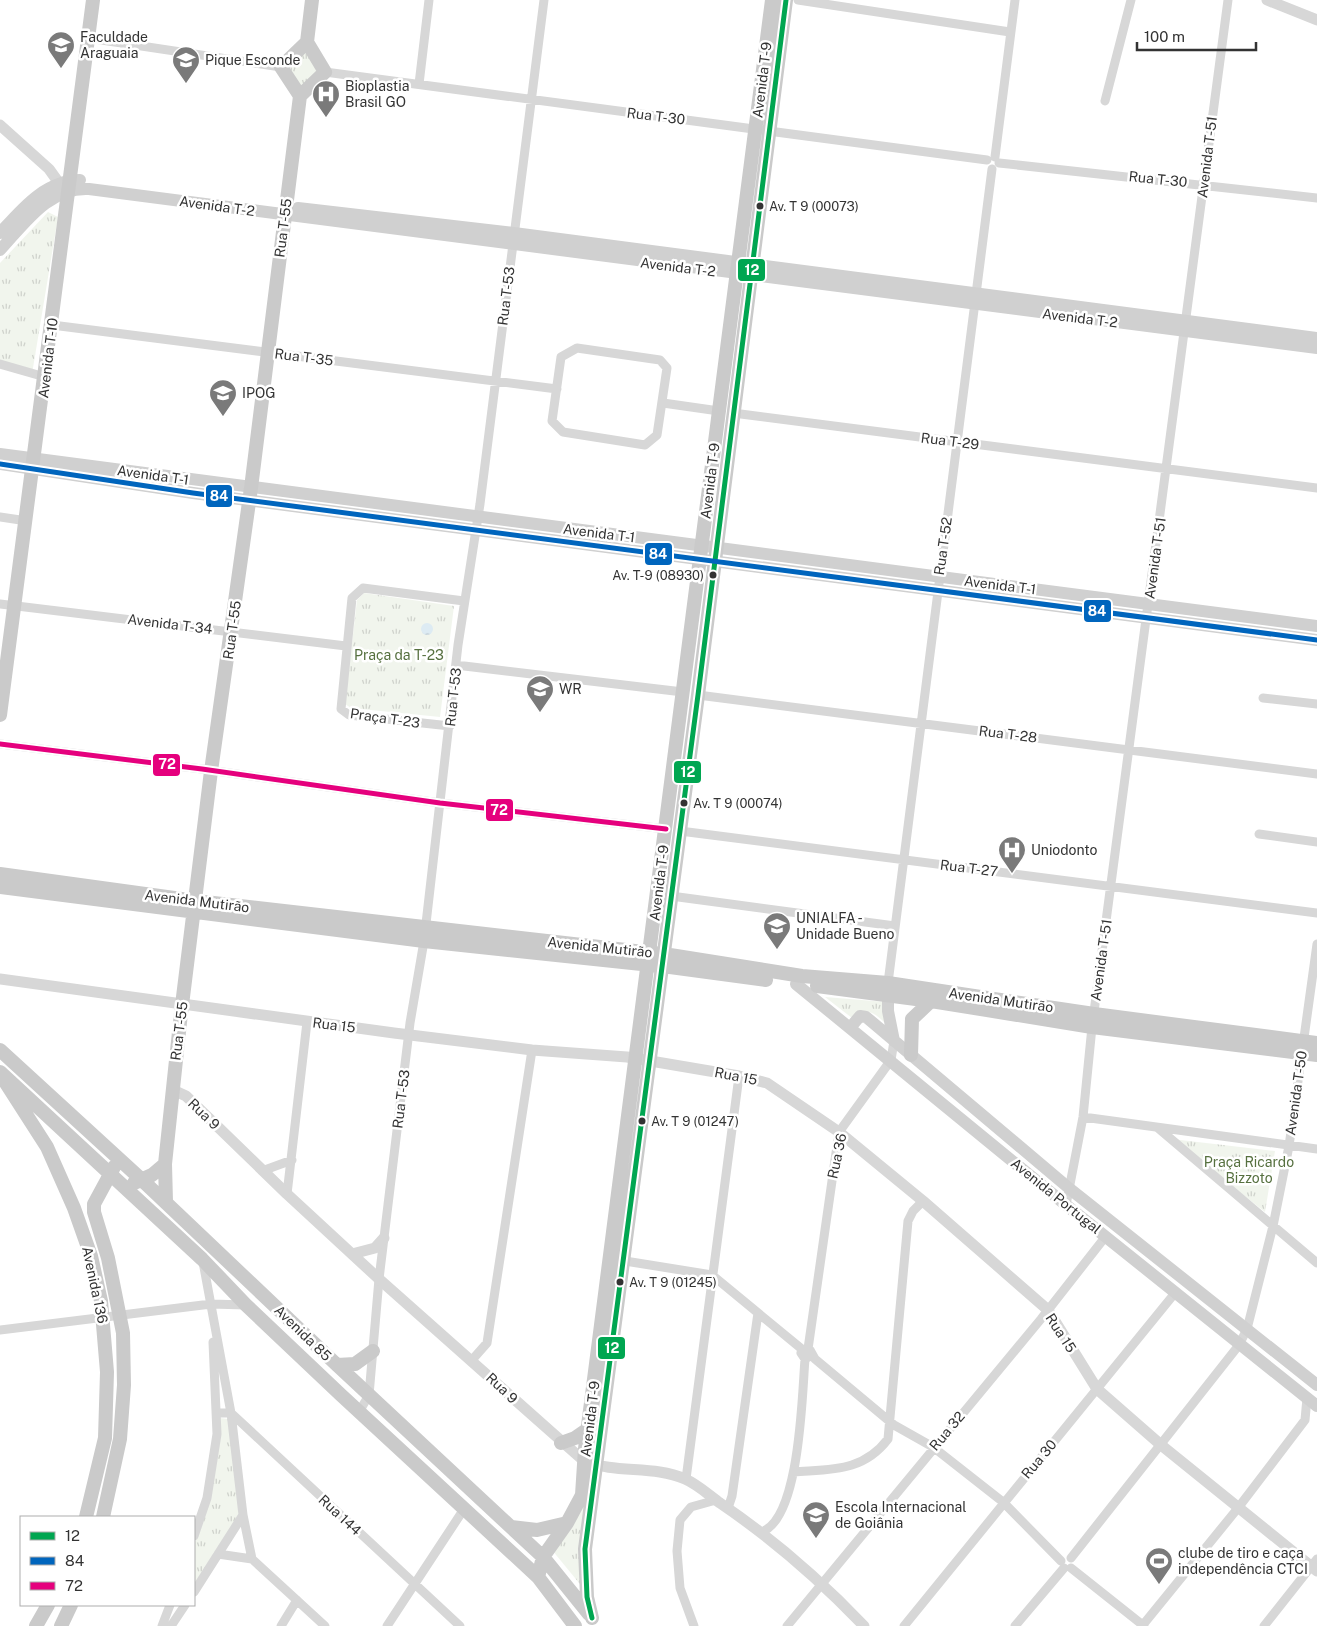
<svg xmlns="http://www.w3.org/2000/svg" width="1317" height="1626" viewBox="0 0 1317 1626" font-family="'Public Sans',sans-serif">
  <defs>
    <pattern id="grass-tufts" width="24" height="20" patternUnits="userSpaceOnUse" patternTransform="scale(1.25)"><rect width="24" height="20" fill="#f1f5ed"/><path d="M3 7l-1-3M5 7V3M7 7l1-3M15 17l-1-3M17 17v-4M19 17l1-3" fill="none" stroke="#cfd2cc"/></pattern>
    <pattern id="water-ripples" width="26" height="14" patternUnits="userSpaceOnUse" patternTransform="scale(1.25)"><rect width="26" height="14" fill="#ddebf3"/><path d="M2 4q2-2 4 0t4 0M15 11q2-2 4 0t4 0" fill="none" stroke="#becad1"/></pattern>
  </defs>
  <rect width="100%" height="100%" fill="#fff"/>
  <path fill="url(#grass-tufts)" d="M304 50 318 70 303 85 299 86 290 68Z
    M48 212 58 217 32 374 0 362V263Z
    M364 593 454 606 440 717 351 708 345 704 357 600Z
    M825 997 886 1002 888 1026C876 1014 866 1004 852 1018Z
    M1172 1139 1275 1151 1265 1212Z
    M220 1418 228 1419 241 1514 194 1587V1545L211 1496Z
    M586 1480 584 1589 552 1550Z"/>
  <path fill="#f1f5ed" d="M401 673H413L412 687H400Z"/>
  <path fill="url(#water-ripples)" d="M421 629a6 6 0 1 1 12 0a6 6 0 1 1-12 0Z"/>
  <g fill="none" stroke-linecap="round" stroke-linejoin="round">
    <path stroke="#d7d7d7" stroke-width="9" d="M798 0 1010 32
      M88 38 281 67
      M325 72 987 160
      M419 84 429 0
      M1105 101 1131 0
      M995 157 1015 0
      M999 163 1317 198
      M52 325 557 389
      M577 348 660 360 667 368 657 435 645 445 563 432 552 421 561 357Z
      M0 364 45 377
      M663 403 719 411
      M733 413 1317 488
      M0 517 27 521
      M0 604 346 646
      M456 665 683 692
      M698 695 1317 774
      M1263 698 1317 704
      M450 726 349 715 341 709 352 598 363 588 464 601
      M0 744 202 769 440 803 666 829
      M680 831 1317 913
      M1259 834 1317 842
      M671 896 895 926
      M888 983 992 169
      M1083 1117 1317 1149
      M1158 1128 1317 1263
      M262 1171 292 1160
      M287 1194 307 1022
      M1066 1205 1083 1117 1092 1027 1228 0
      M625 1261 712 1275 803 1350
      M0 1330 211 1304 246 1305
      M808 1349 839 1132 891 1060 894 1041
      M812 1355 805 1359 801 1353 805 1349 810 1350 815 1359 894 1425 933 1447 1003 1502 1061 1561
      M472 1360 487 1343 532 1050
      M359 1412 369 1395 379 1279 410 1023 424 941 458 645 480 504 544 0
      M217 1413H231L460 1626
      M794 1472C831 1469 863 1472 888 1439L908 1221 913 1211 923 1201
      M686 1479 739 1076
      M728 1508 732 1496 758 1313
      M243 1515 252 1559
      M761 1532C800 1520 802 1395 805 1359
      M194 1536 207 1498 217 1434 213 1342
      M218 1554 252 1559 325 1626
      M1071 1558 1239 1345 1247 1329 1273 1226 1289 1146 1317 944
      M1071 1568 1144 1626
      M194 1592 243 1515 231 1413 203 1262
      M162 1626 170 1605
      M171 1626 185 1605
      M281 1626 297 1600
      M387 1626 464 1509
      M694 1626 680 1588 677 1551 680 1520 691 1507 716 1500
      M787 1626 1041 1319 1106 1236
      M904 1626 1175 1293
      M1015 1626 1064 1568
      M1142 1626 1238 1508 1305 1420 1307 1398
      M1264 1626 1317 1559"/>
    <path stroke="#d7d7d7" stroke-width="11" d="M1267 0 1317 20
      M0 125 49 169 59 183
      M0 979 394 1033 532 1050 627 1057 739 1076 767 1083 839 1132 923 1201 1048 1310 1097 1389 1161 1445 1317 1571
      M173 1090 186 1096 287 1194 379 1279 584 1461C617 1474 653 1465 685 1479 697 1484 709 1495 720 1503 773 1539 820 1580 864 1626
      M352 1254 375 1248 384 1238"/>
    <path stroke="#d0d0d0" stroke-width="12" d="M298 208 514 233 1317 338
      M0 233C21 210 45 180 80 180
      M0 250C25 223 49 187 89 189L1317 348
      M0 454 1317 626
      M0 464 193 493 1317 640
      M796 984 1066 1205 1317 1406
      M888 987V1011L894 1041
      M850 1028 860 1016 866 1017 1070 1189 1317 1385"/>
    <path stroke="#cacaca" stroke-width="14" d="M300 96 281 67 307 42
      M0 715 93 0
      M0 874 196 901 670 955 802 976 888 983 1094 1014 1317 1043
      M0 887 424 941 670 967 766 980
      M817 986 931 1001 1092 1027 1317 1055
      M0 1050 142 1180 337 1365 543 1557 589 1614
      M911 1055 912 1019 931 1001
      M0 1072 202 1259 246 1305 341 1395 538 1577 575 1626
      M4 1080 47 1147 74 1208 91 1256 101 1301 107 1372 105 1438 86 1517
      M134 1183 152 1175 165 1164
      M166 1202 165 1164 181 1013 211 771 251 488 300 96 325 72 307 42 312 0
      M337 1365 355 1364 373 1351
      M561 1443 575 1438 588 1429
      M103 1517 120 1439 124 1385 123 1333 108 1258 94 1212V1204L114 1167
      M511 1527 537 1530 567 1523
      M538 1577 543 1557 567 1523 582 1495 585 1449 772 0
      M592 1618 587 1597 585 1549 698 695 786 0
      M36 1626 48 1605
      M61 1626 71 1605"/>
    <g stroke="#fff" stroke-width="9">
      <path id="bus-1" d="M592 1618 587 1597 585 1549 698 695 786 0"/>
    </g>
    <g stroke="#fff" stroke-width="9">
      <path id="bus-2" d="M0 464 193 493 1317 640"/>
    </g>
    <g stroke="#fff" stroke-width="9">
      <path id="bus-3" d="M0 744 202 769 440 803 666 829"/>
    </g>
    <use href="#bus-1" stroke="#00a651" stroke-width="5"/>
    <use href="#bus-2" stroke="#0065bd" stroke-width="5"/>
    <use href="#bus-3" stroke="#e5007d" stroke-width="5"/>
  </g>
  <defs>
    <g id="university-pin" transform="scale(1.4375)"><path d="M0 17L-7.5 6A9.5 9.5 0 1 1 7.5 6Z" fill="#7a7a7a" stroke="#fff"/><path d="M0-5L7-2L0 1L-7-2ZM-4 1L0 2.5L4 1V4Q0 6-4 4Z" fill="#fff"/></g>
    <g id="school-pin" transform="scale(1.4375)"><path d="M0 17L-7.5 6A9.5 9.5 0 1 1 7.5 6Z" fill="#7a7a7a" stroke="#fff"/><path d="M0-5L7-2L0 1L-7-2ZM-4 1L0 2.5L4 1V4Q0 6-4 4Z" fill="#fff"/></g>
    <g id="hospital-pin" transform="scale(1.4375)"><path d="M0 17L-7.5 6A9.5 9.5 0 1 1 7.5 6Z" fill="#7a7a7a" stroke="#fff"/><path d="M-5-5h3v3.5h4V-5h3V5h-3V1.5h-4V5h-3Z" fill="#fff"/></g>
    <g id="stadium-pin" transform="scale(1.4375)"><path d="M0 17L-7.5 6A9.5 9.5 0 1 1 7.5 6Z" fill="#7a7a7a" stroke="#fff"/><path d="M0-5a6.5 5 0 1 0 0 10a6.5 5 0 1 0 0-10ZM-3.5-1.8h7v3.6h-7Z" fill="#fff"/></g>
  </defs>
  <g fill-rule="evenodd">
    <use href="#university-pin" x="61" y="45"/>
    <use href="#school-pin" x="186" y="60"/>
    <use href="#hospital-pin" x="326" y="94"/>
    <use href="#university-pin" x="223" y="393"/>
    <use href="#school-pin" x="540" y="689"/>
    <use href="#hospital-pin" x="1012" y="850"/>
    <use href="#school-pin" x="777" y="926"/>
    <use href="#school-pin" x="816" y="1515"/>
    <use href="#stadium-pin" x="1159" y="1561"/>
  </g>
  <g fill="#333" stroke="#fff" stroke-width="2">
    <circle cx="760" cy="206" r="4.5"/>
    <circle cx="713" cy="575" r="4.5"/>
    <circle cx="684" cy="803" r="4.5"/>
    <circle cx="642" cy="1121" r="4.5"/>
    <circle cx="620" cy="1282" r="4.5"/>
  </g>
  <g text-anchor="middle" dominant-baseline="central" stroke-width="5" stroke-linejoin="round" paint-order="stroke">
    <g font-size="13" fill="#333" stroke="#fff" text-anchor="start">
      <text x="769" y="206">Av. T 9 (00073)</text>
      <text x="704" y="575" text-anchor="end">Av. T-9 (08930)</text>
      <text x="693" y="803">Av. T 9 (00074)</text>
      <text x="651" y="1121">Av. T 9 (01247)</text>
      <text x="629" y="1282">Av. T 9 (01245)</text>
    </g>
    <g font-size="14" fill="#333" stroke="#fff" text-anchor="start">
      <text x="80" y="37">Faculdade<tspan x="80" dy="16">Araguaia</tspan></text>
      <text x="205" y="60">Pique Esconde</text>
      <text x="345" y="86">Bioplastia<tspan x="345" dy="16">Brasil GO</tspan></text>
      <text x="242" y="393">IPOG</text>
      <text x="559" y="689">WR</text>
      <text x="1031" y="850">Uniodonto</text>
      <text x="796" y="918">UNIALFA -<tspan x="796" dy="16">Unidade Bueno</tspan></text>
      <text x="835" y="1507">Escola Internacional<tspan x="835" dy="16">de Goiânia</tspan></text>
      <text x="1178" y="1553">clube de tiro e caça<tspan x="1178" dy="16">independência CTCI</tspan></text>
    </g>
    <g font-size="14" fill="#333" stroke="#fff">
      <text transform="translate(762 80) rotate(-83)">Avenida T-9</text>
      <text transform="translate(656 116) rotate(7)">Rua T-30</text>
      <text transform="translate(1207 157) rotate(-83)">Avenida T-51</text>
      <text transform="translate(1158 179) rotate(6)">Rua T-30</text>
      <text transform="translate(217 206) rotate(8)">Avenida T-2</text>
      <text transform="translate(283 228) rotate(-83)">Rua T-55</text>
      <text transform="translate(678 267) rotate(7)">Avenida T-2</text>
      <text transform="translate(506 296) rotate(-83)">Rua T-53</text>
      <text transform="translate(1080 318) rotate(7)">Avenida T-2</text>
      <text transform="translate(304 357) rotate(7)">Rua T-35</text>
      <text transform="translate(48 358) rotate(-83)">Avenida T-10</text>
      <text transform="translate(950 441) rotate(7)">Rua T-29</text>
      <text transform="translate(153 475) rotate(8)">Avenida T-1</text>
      <text transform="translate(710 481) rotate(-83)">Avenida T-9</text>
      <text transform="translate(599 533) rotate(7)">Avenida T-1</text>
      <text transform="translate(943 546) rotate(-82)">Rua T-52</text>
      <text transform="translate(1155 558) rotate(-82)">Avenida T-51</text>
      <text transform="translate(1000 585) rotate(7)">Avenida T-1</text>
      <text transform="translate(170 624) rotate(7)">Avenida T-34</text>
      <text transform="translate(232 630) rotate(-82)">Rua T-55</text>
      <text transform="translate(453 697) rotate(-84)">Rua T-53</text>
      <text transform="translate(385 718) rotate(8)">Praça T-23</text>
      <text transform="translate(1008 734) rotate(7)">Rua T-28</text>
      <text transform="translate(969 868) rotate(7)">Rua T-27</text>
      <text transform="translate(659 883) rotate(-83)">Avenida T-9</text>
      <text transform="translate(197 901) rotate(7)">Avenida Mutirão</text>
      <text transform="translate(600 947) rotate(6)">Avenida Mutirão</text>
      <text transform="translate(1101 960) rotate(-82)">Avenida T-51</text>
      <text transform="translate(1001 1000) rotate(8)">Avenida Mutirão</text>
      <text transform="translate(334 1025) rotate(7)">Rua 15</text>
      <text transform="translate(179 1031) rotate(-83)">Rua T-55</text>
      <text transform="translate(736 1076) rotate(11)">Rua 15</text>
      <text transform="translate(1296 1093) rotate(-82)">Avenida T-50</text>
      <text transform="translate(401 1099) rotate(-83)">Rua T-53</text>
      <text transform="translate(204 1114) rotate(44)">Rua 9</text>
      <text transform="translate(837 1156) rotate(-78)">Rua 36</text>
      <text transform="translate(1056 1196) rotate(39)">Avenida Portugal</text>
      <text transform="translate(95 1285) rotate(78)">Avenida 136</text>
      <text transform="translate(303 1333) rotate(44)">Avenida 85</text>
      <text transform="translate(1061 1333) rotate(57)">Rua 15</text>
      <text transform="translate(502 1388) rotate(43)">Rua 9</text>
      <text transform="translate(590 1419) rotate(-83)">Avenida T-9</text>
      <text transform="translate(947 1431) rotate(-50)">Rua 32</text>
      <text transform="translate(1039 1459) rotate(-50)">Rua 30</text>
      <text transform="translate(340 1515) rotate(43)">Rua 144</text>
    </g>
    <g font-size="14" fill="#56703f" stroke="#fff">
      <text x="399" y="655">Praça da T-23</text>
      <text x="1249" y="1162">Praça Ricardo<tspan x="1249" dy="16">Bizzoto</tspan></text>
    </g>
  </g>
  <g stroke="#fff" stroke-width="2">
    <rect x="737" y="258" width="29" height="24" rx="5" fill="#00a651"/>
    <rect x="205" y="484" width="28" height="24" rx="5" fill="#0065bd"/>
    <rect x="644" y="542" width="29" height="24" rx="5" fill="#0065bd"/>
    <rect x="1083" y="599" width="29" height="24" rx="5" fill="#0065bd"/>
    <rect x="152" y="753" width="29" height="24" rx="5" fill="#e5007d"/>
    <rect x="673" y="760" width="29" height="24" rx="5" fill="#00a651"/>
    <rect x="485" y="798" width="29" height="24" rx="5" fill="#e5007d"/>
    <rect x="597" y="1336" width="29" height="24" rx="5" fill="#00a651"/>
  </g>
  <g font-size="14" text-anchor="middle" font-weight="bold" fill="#fff">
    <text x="752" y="275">12</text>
    <text x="219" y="501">84</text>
    <text x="658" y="559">84</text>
    <text x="1097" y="616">84</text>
    <text x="167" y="769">72</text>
    <text x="688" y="777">12</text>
    <text x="499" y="815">72</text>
    <text x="612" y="1353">12</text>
  </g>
  <rect x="20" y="1516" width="175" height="90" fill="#ffffff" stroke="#adadad"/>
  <rect x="30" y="1532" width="25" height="8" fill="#00a651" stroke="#adadad"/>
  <text x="65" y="1541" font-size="15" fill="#333333">12</text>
  <rect x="30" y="1557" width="25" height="8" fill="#0065bd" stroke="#adadad"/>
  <text x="65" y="1566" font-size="15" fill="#333333">84</text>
  <rect x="30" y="1582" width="25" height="8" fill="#e5007d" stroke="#adadad"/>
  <text x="65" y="1591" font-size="15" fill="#333333">72</text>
  <path d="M1137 42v8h119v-8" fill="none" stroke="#333333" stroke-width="2.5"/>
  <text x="1144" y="42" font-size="15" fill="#333333" stroke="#ffffff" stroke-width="4" paint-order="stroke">100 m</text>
</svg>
